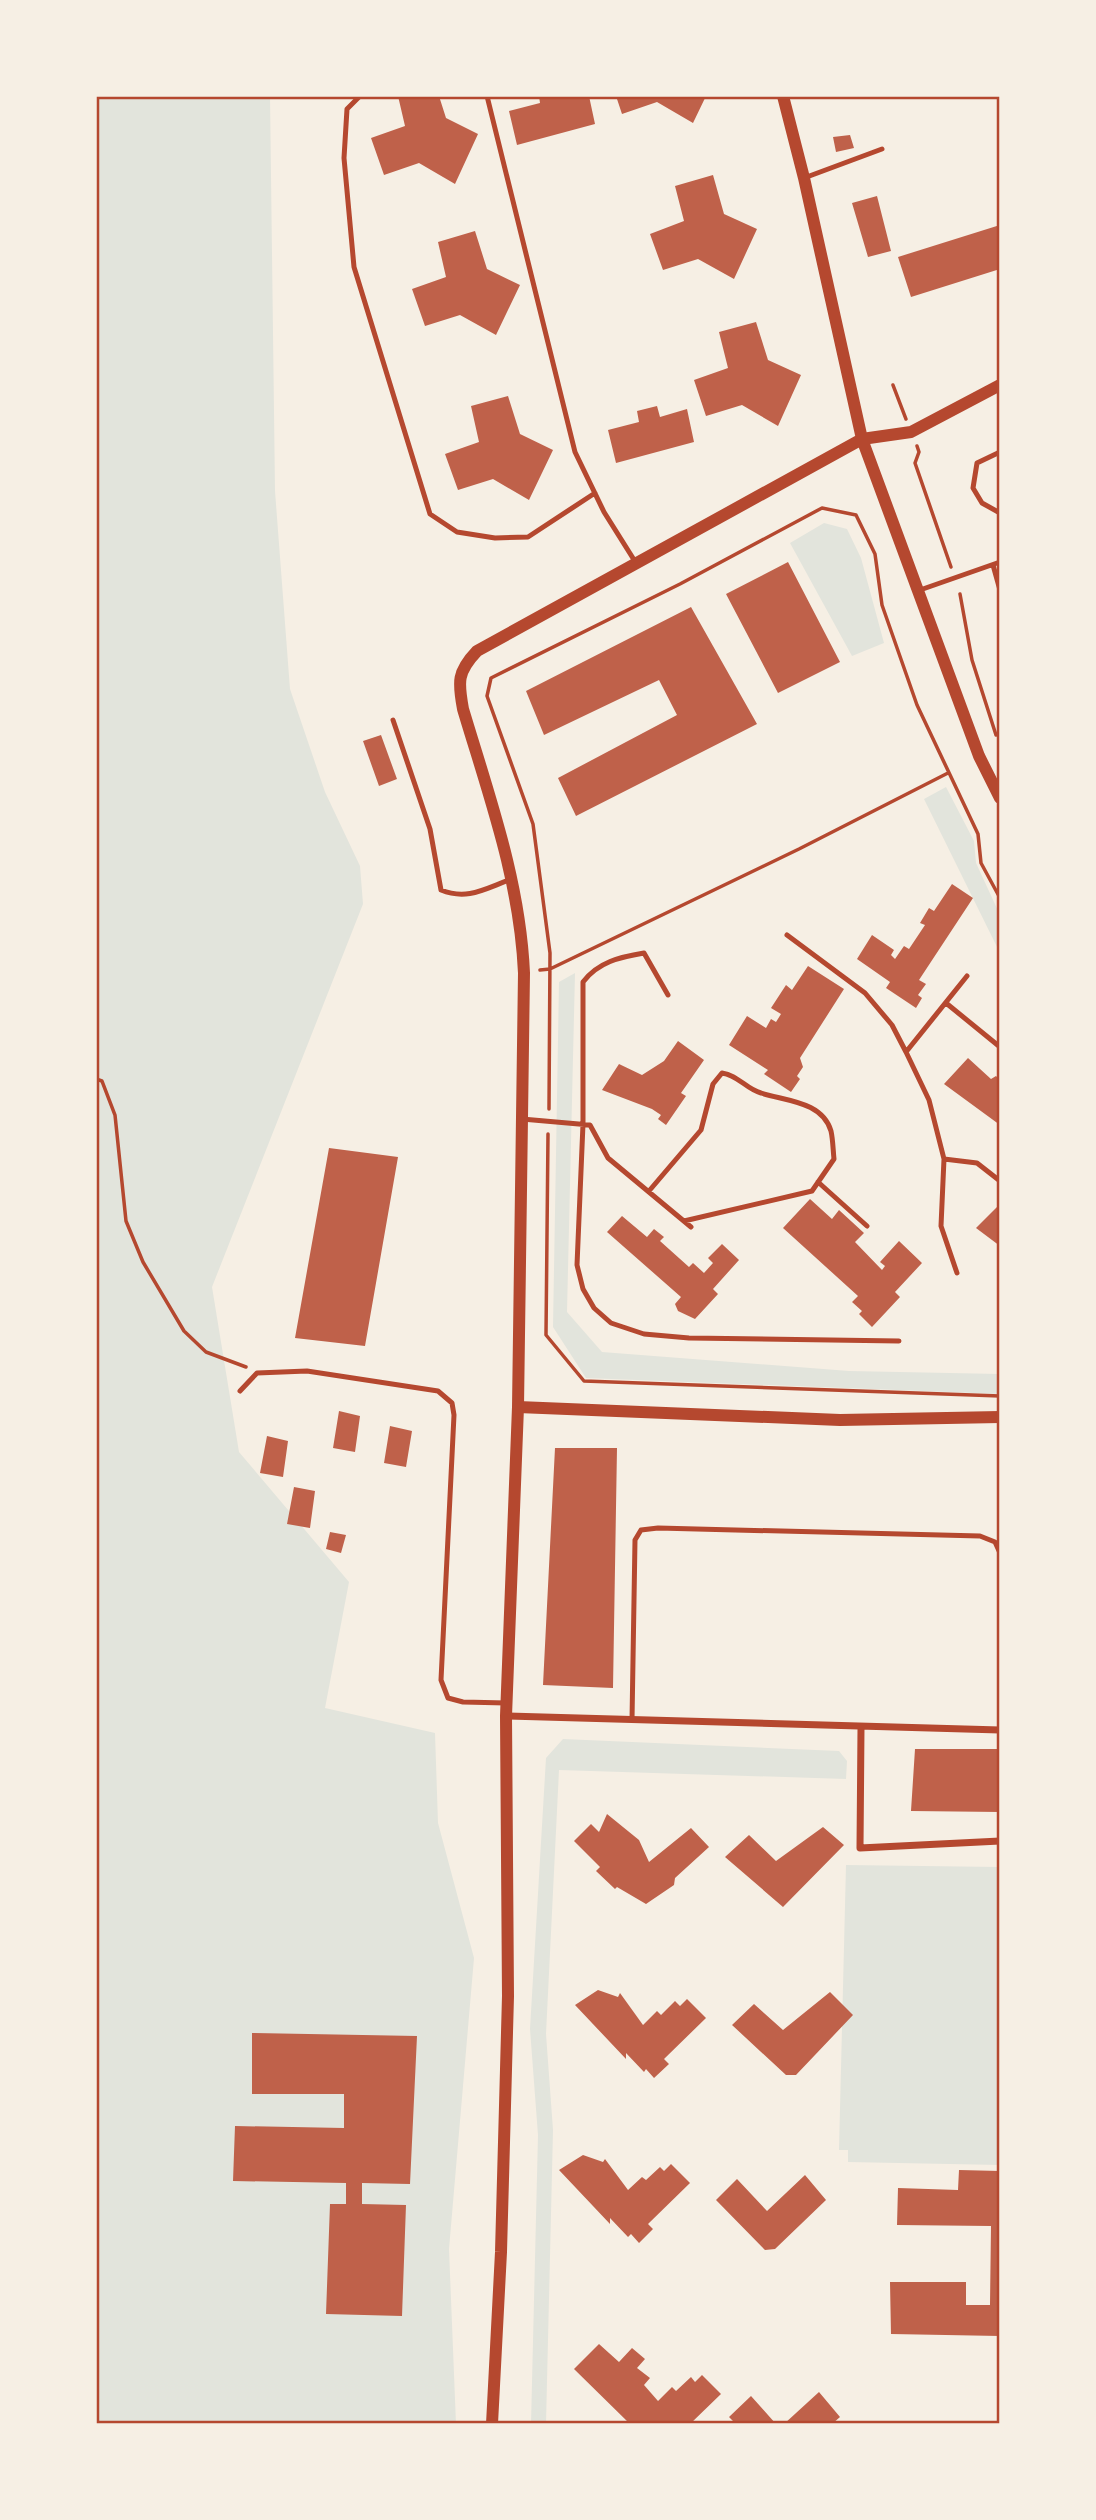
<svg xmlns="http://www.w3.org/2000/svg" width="1096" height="2520" viewBox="0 0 1096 2520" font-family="Commissioner,sans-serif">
  <rect width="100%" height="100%" fill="#f6efe4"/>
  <path fill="#e2e4dc" d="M96 96H270L275 491 290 689 325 792 360 866 363 904 212 1287 239 1452 349 1582 325 1708 435 1733 438 1823 474 1958 449 2249 456 2424H96Z
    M824 523 847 529 861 558 884 643 852 656 790 543Z
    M946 787 974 841 976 863 1000 915V953L924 799Z
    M575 973 567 1312 602 1352 849 1371 1000 1374V1394L586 1378 553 1327 559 982Z
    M563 1739 839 1751 847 1761 846 1779 559 1770 546 2034 553 2130 546 2424H531L538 2135 530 2029 546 1758Z
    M846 1865 1000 1867V2165L848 2162V2150H839Z"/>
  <path fill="#bf614a" d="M398 96H439L446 118 478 134 455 184 419 163 384 175 371 138 405 126Z
    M539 96H561V98L589 96 595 124 517 145 509 111 540 103Z
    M616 96H706L693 123 657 102 622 114Z
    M850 135 854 148 836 152 833 137Z
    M713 175 724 214 757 229 734 279 698 259 663 270 650 234 684 221 675 186Z
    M877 196 891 251 868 257 852 203Z
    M1000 225V269L911 297 898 257Z
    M475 231 487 269 520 285 496 335 460 315 425 326 412 289 446 277 438 242Z
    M756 322 768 360 801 375 778 426 742 405 706 416 694 380 728 368 719 332Z
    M508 396 520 434 553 450 529 500 493 479 458 490 445 454 479 442 471 406Z
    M657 406 660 417 687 409 694 442 616 463 608 430 639 422 637 411Z
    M788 562 840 662 778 693 726 594Z
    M691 607 757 724 576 816 558 778 677 715 659 680 544 735 526 691Z
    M381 735 397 779 379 786 363 741Z
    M952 884 973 898 919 980 926 984 918 995 922 998 916 1008 886 988 890 982 857 959 872 935 894 950 891 955 895 959 904 946 909 949 925 925 920 923 929 908 934 911Z
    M808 966 844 989 800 1058 803 1067 797 1076 800 1079 791 1092 764 1074 768 1070 729 1045 747 1016 766 1028 771 1019 776 1022 781 1014 771 1008 786 985 792 990Z
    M678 1041 704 1060 681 1093 686 1096 666 1125 658 1119 661 1115 652 1109 602 1090 619 1064 642 1075 664 1061Z
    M968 1058 991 1079 996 1076 1000 1080V1125L944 1084Z
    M329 1148 398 1157 365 1346 295 1338Z
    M810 1199 832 1219 839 1210 864 1233 855 1242 882 1270 885 1266 880 1262 899 1241 922 1263 895 1292 900 1297 872 1327 859 1314 862 1311 852 1302 858 1296 783 1228Z
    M1000 1204V1246L976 1228Z
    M622 1216 647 1237 654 1229 664 1237 660 1241 689 1267 693 1263 704 1273 713 1263 708 1258 722 1244 739 1260 713 1289 718 1294 695 1319 678 1311 675 1304 681 1297 607 1232Z
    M339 1411 360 1416 355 1452 333 1448Z
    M390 1426 412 1431 406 1467 384 1463Z
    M267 1436 288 1441 283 1477 260 1473Z
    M555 1448H617L613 1688 543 1685Z
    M294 1487 315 1491 310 1528 287 1524Z
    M330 1532 346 1535 341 1553 326 1549Z
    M915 1749H1000V1812L911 1811Z
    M607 1814 639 1840 649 1862 691 1828 709 1847 675 1878 674 1885 646 1904 617 1887 615 1889 596 1871 600 1867 574 1841 591 1824 599 1832Z
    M823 1827 844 1845 783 1907 725 1857 749 1835 776 1861Z
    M598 1990 618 1997 620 1993 643 2025 657 2011 661 2015 675 2001 680 2006 687 1999 706 2018 664 2059 669 2064 654 2078 646 2069 644 2072 626 2053V2059L575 2005Z
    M830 1992 853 2015 796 2075H786L732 2025 754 2004 783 2030Z
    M252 2033 417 2036 410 2184 362 2183V2204L406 2205 402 2316 326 2314 330 2204H346V2183L233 2181 235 2126 344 2128V2094H252Z
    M583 2155 603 2162 605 2159 628 2190 642 2177 646 2180 660 2167 664 2171 671 2164 690 2183 648 2224 653 2229 639 2243 631 2234 628 2237 610 2218V2224L559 2170Z
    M959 2170 1000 2171V2336L891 2334 890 2282H966V2305H990L991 2226 897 2225 898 2188 958 2190Z
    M805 2175 826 2200 775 2249 765 2250 716 2200 737 2179 767 2211Z
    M599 2344 619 2362 632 2348 645 2359 637 2368 650 2378 644 2385 658 2401 672 2387 676 2391 691 2377 695 2382 702 2375 721 2394 690 2424H630L574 2369Z
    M819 2392 840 2417 832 2424H784Z
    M751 2396 776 2424H736L729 2417Z"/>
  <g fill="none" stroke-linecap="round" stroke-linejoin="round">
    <path stroke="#b5482f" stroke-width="3.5" d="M893 385 906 419
      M917 446 919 452 915 463 951 567
      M960 594 972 660 996 735
      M540 970 550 969 799 849 948 773
      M96 1079 102 1081 115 1115 126 1221 143 1262 184 1331 206 1352 246 1367
      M549 1109 550 953 533 824 487 696 491 678 680 584 822 508 856 515 875 554 882 605 917 705 978 834 981 863 1000 898
      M548 1134 546 1335 584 1381 1000 1396"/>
    <path stroke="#b5482f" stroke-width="5" d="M360 96 347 109 344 158 354 267 430 514 457 532 495 538 528 537 595 493
      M487 96 575 452 604 512 636 563
      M804 178 882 149
      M1000 452 977 463 973 488 982 503 1000 513
      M993 565 1000 590
      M920 590 1000 562
      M393 720 430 829 441 890C468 901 486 888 512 879
      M787 935 865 993 892 1025 906 1052 929 1100 944 1159 941 1226 957 1273
      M668 995 644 953C620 957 598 962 583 982V1124L577 1265 583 1289 594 1308 611 1323 644 1334 689 1338 899 1341
      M946 1003 1000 1047
      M906 1052 967 976
      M522 1119 590 1125 608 1158 691 1227
      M944 1159 977 1163 1000 1181
      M818 1182 867 1226
      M649 1191 701 1130 713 1084 722 1073C738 1075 746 1089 761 1093 785 1101 822 1101 831 1131 833 1140 833 1150 834 1159L812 1191 684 1221
      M240 1391 257 1373 307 1371 438 1391 452 1403 454 1415 441 1680 448 1698 463 1702 506 1703
      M632 1720 635 1540 641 1530 658 1528 980 1536 995 1542 1000 1553"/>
    <path stroke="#b5482f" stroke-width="7" d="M506 1716 1000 1730
      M861 1728 860 1848 1000 1841"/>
    <path stroke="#b5482f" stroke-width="12" d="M783 96 804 178 862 439 979 756 1000 798
      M518 1407 840 1420 1000 1417
      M492 2424 501 2252 508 1996 506 1716 518 1407 524 973C520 881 489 796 463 709 458 682 457 672 477 651L862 439 911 432 1000 385"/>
  </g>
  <rect width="1096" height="2520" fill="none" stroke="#f6efe4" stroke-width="196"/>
  <rect x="98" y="98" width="900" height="2324" fill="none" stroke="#b5482f" stroke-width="2.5"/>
</svg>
